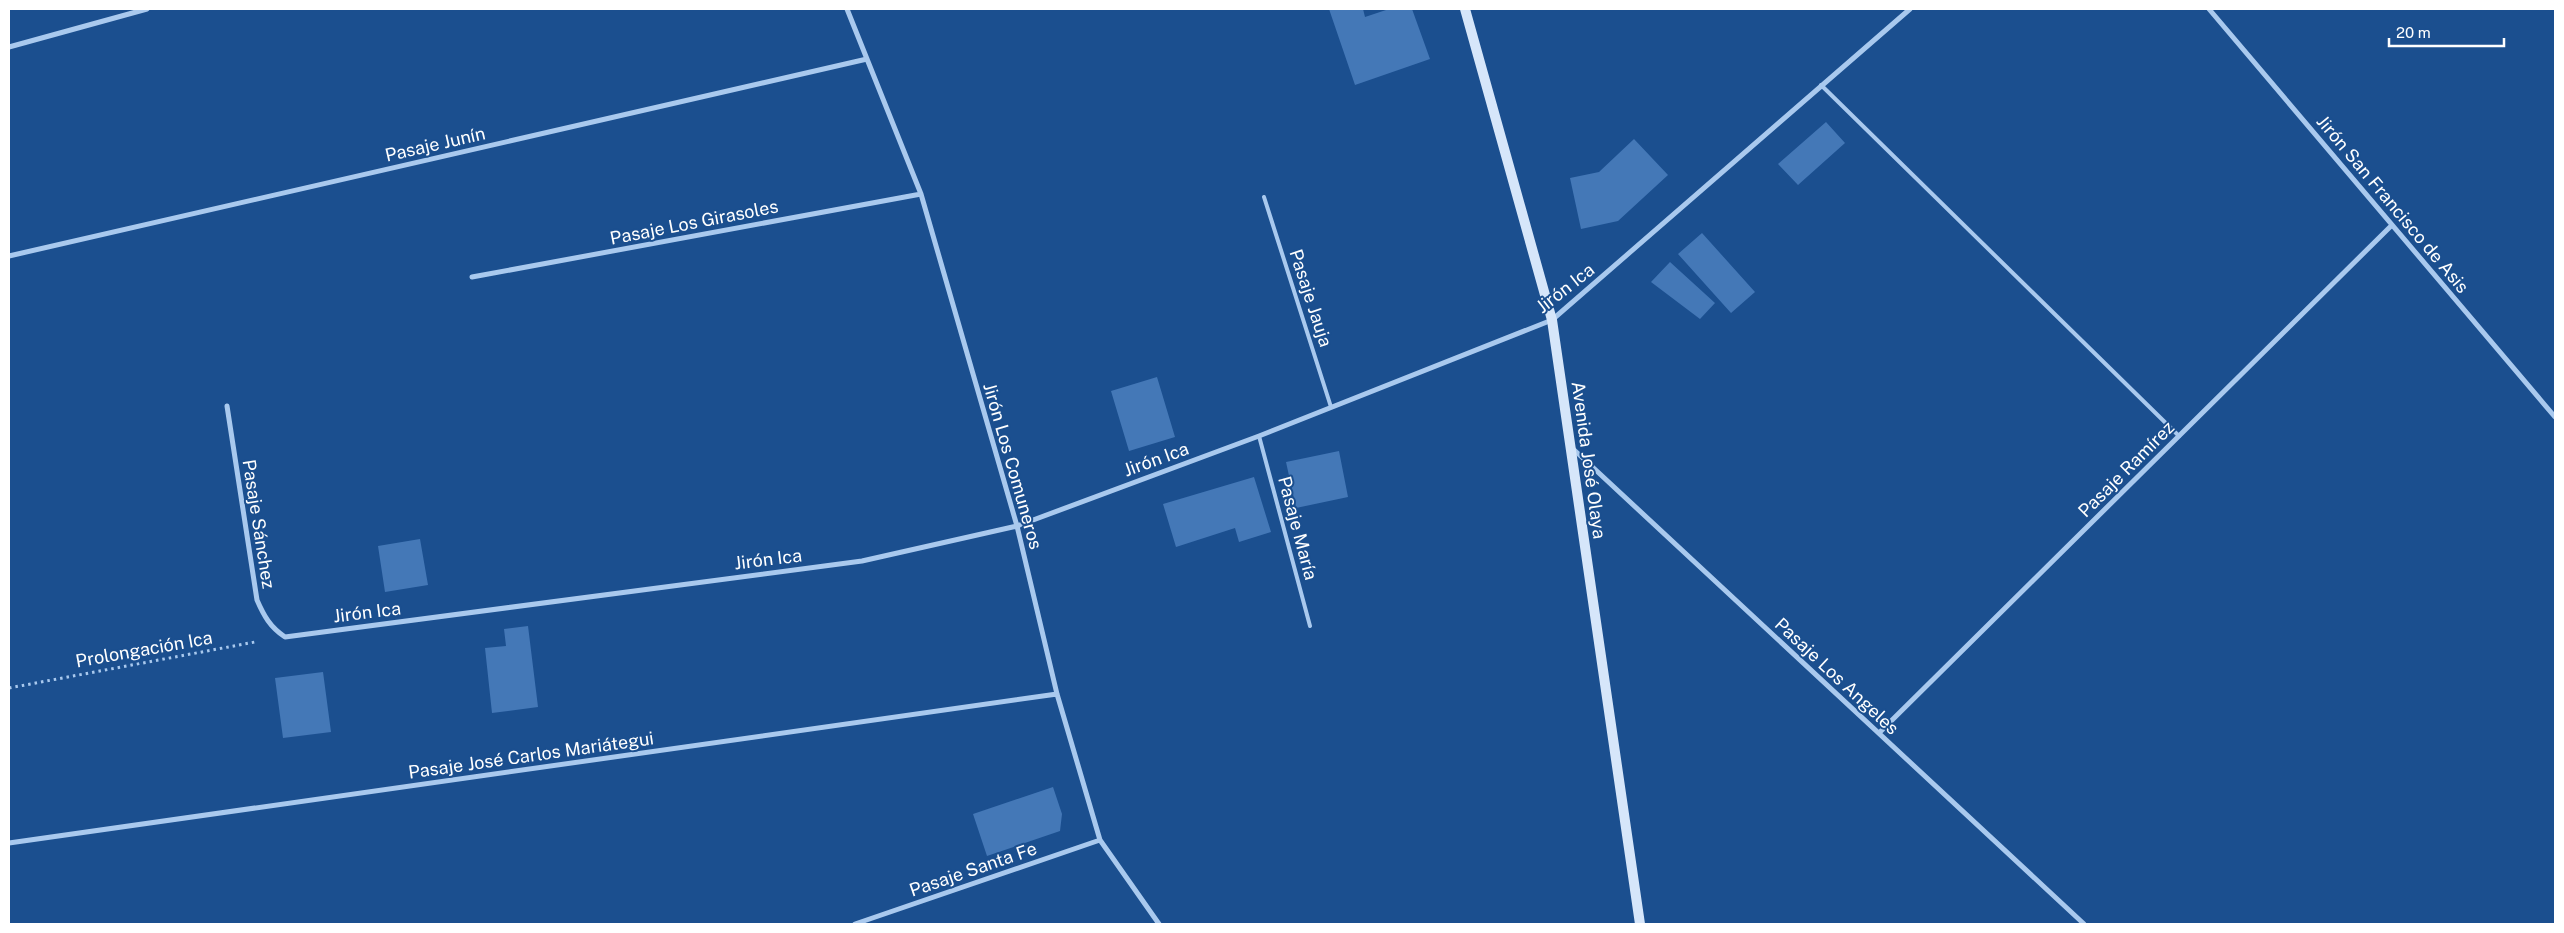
<svg xmlns="http://www.w3.org/2000/svg" width="2564" height="933" viewBox="0 0 2564 933" font-family="'Public Sans',sans-serif">
  <rect width="100%" height="100%" fill="#1b4f8f"/>
  <path fill="#4478b7" d="M1329 9H1363L1365 17 1389 9H1412L1430 59 1355 85Z
    M1826 122 1845 143 1798 185 1778 164Z
    M1634 139 1668 175 1618 221 1581 229 1570 178 1599 172Z
    M1702 233 1755 292 1731 313 1678 254Z
    M1670 262 1715 303 1700 319 1651 282Z
    M1157 377 1175 437 1129 451 1111 391Z
    M1339 451 1348 497 1296 508 1286 462Z
    M1254 477 1271 532 1239 542 1235 528 1176 547 1163 504Z
    M420 539 428 585 385 592 378 546Z
    M528 626 538 707 492 713 485 648 506 646 504 629Z
    M323 672 331 732 283 738 275 678Z
    M1053 787 1062 814 1060 831 987 856 973 814Z"/>
  <g fill="none" stroke-linecap="round" stroke-linejoin="round">
    <path stroke="#a9c9ee" stroke-width="3" stroke-dasharray="2.5 4" stroke-linecap="butt" d="M9 688 255 642"/>
    <path stroke="#a9c9ee" stroke-width="4" d="M1821 85 2179 436
      M1264 197 1331 407
      M1259 436 1310 626"/>
    <path stroke="#a9c9ee" stroke-width="5" d="M847 9 921 194 1017 526 1057 694 1100 840 1159 924
      M2209 9 2555 417
      M9 47 147 9
      M9 256 867 59
      M472 277 921 194
      M227 406 257 600C264 616 270 627 285 637L862 561 1017 526 1259 436 1552 320 1910 9
      M1572 448 2084 924
      M1879 733 2392 225
      M9 843 1057 694
      M855 924 1100 840"/>
    <path stroke="#d6e6fa" stroke-width="10" d="M1465 9 1552 320 1640 924"/>
  </g>
  <g text-anchor="middle" dominant-baseline="central" stroke-width="4" stroke-linejoin="round" paint-order="stroke">
    <g font-size="18" fill="#fff" stroke="#1b4f8f">
      <text transform="translate(435 144) rotate(-13)">Pasaje Junín</text>
      <text transform="translate(2393 204) rotate(50)">Jirón San Francisco de Asis</text>
      <text transform="translate(694 222) rotate(-11)">Pasaje Los Girasoles</text>
      <text transform="translate(1565 288) rotate(-38)">Jirón Ica</text>
      <text transform="translate(1311 298) rotate(72)">Pasaje Jauja</text>
      <text transform="translate(1156 459) rotate(-20)">Jirón Ica</text>
      <text transform="translate(1589 460) rotate(82)">Avenida José Olaya</text>
      <text transform="translate(1013 466) rotate(74)">Jirón Los Comuneros</text>
      <text transform="translate(2126 469) rotate(-45)">Pasaje Ramírez</text>
      <text transform="translate(259 524) rotate(81)">Pasaje Sánchez</text>
      <text transform="translate(1298 528) rotate(75)">Pasaje María</text>
      <text transform="translate(768 559) rotate(-7)">Jirón Ica</text>
      <text transform="translate(367 612) rotate(-7)">Jirón Ica</text>
      <text transform="translate(144 649) rotate(-10)">Prolongación Ica</text>
      <text transform="translate(1837 676) rotate(43)">Pasaje Los Angeles</text>
      <text transform="translate(531 755) rotate(-8)">Pasaje José Carlos Mariátegui</text>
      <text transform="translate(973 869) rotate(-19)">Pasaje Santa Fe</text>
    </g>
  </g>
  <rect width="2564" height="933" fill="none" stroke="#ffffff" stroke-width="20"/>
  <path d="M2389 38v8h115v-8" fill="none" stroke="#ffffff" stroke-width="2.5"/>
  <text x="2396" y="38" font-size="15" fill="#ffffff" stroke="#1b4f8f" stroke-width="4" paint-order="stroke">20 m</text>
</svg>
